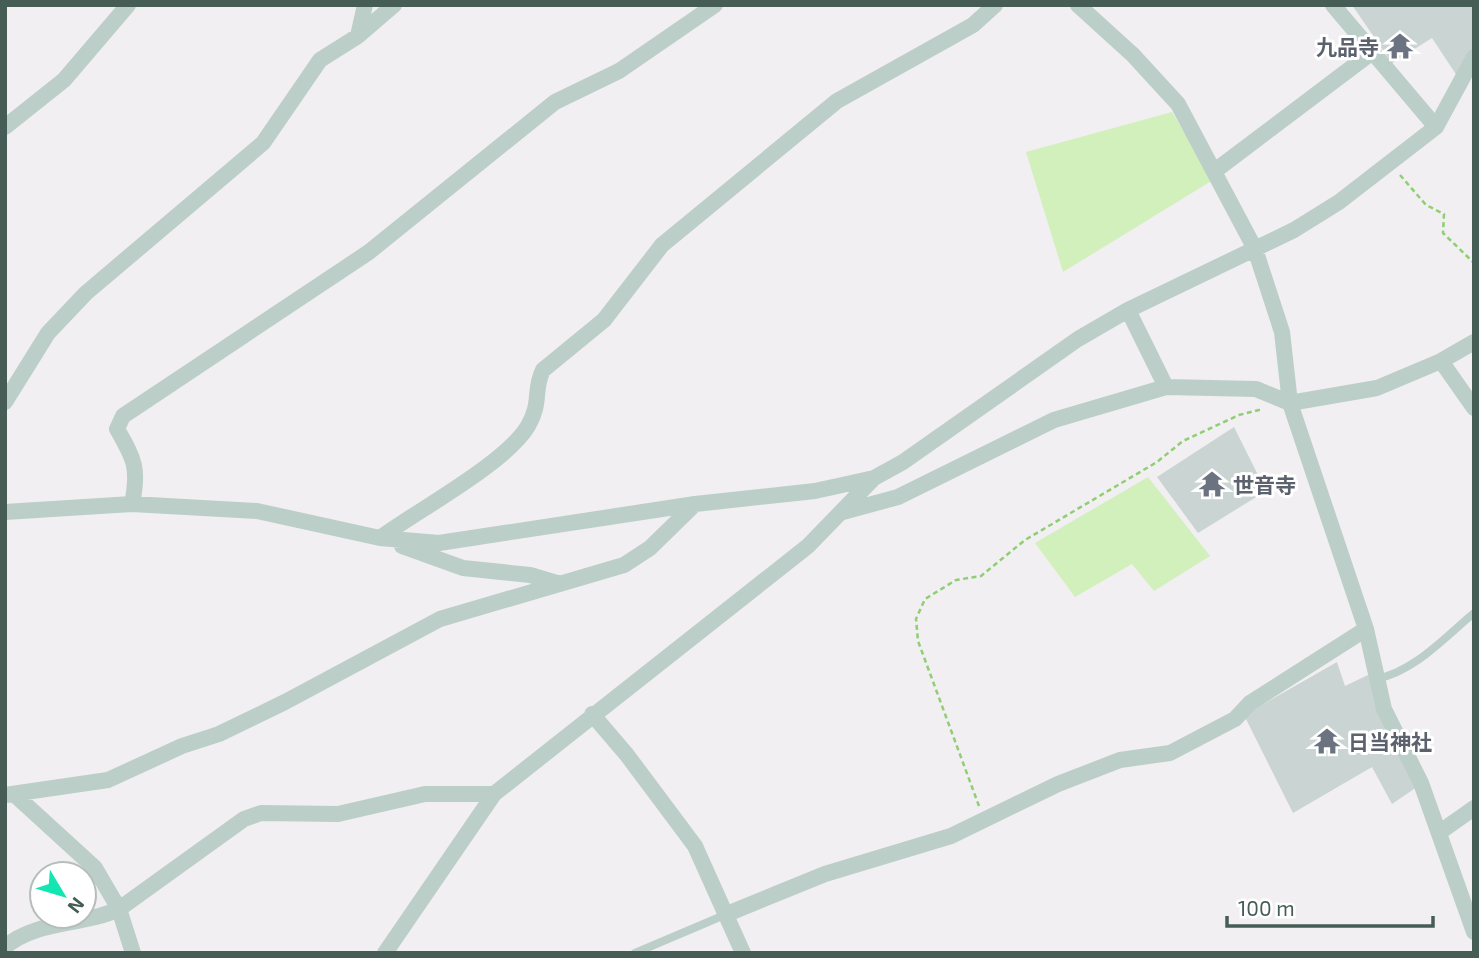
<svg xmlns="http://www.w3.org/2000/svg" width="1479" height="958" viewBox="0 0 1479 958" font-family="'Exo 2','Noto Sans JP',sans-serif">
  <rect width="100%" height="100%" fill="#f1eff1"/>
  <path fill="#d2f0bc" d="M1172 112 1213 180 1063 272 1026 152Z
    M1148 477 1210 556 1154 591 1132 564 1075 597 1035 543Z"/>
  <path fill="#cad4d2" d="M1352 5H1474V54L1461 82 1432 38 1392 63Z
    M1234 427 1266 491 1198 533 1157 477Z
    M1337 662 1345 686 1368 675 1417 787 1392 804 1372 767 1293 813 1244 715Z"/>
  <g fill="none" stroke-linecap="round" stroke-linejoin="round">
    <path stroke="#8fcf73" stroke-width="2.5" stroke-dasharray="5 3.5" stroke-linecap="butt" d="M1400 175 1426 205 1444 214 1443 233 1474 263
      M979 806 918 641 916 619 925 599 956 580 981 576 1025 540 1157 462 1183 441 1239 415 1263 409"/>
    <path stroke="#bccec8" stroke-width="8" d="M1376 679C1414 672 1445 637 1474 613
      M635 953 727 914"/>
    <path stroke="#bccec8" stroke-width="16" d="M1078 5 1133 55 1178 104 1255 249 1282 332 1290 403 1366 629 1384 709 1421 783 1474 932
      M1333 5 1436 127
      M358 36 394 5
      M5 127 64 80 128 5
      M1216 170 1371 53
      M1128 310 1166 387 1256 389 1290 403 1377 388 1441 361 1474 342
      M1441 361 1474 408
      M5 402 48 333 86 293 263 143 320 60 358 36 365 5
      M132 504C139 469 135 460 117 429L123 416 369 252 555 102 619 71 715 5
      M5 512 132 504 257 511 380 538 439 543 695 504 815 491 874 478 903 462 1078 339 1128 310 1294 230 1339 202 1436 127 1474 57
      M843 512 898 497 1054 420 1166 387
      M380 538C418 510 506 463 528 426 542 402 533 390 543 370L604 320 662 245 837 101 973 25 995 5
      M402 546 463 568 530 575 557 583
      M592 714 627 755 695 846 743 953
      M14 794 95 868 119 909 133 953
      M5 795 108 780 182 746 219 734 285 702 440 619 624 565 650 548 695 504
      M1440 832 1474 808
      M727 914 825 874 951 836 1058 784 1120 760 1170 753 1235 719 1250 703 1366 629
      M5 947C36 920 83 926 119 909L244 819 261 813 338 814 425 794H494
      M385 953 494 794 808 546 874 478"/>
  </g>
  <defs>
    <g id="temple-bare" transform="scale(2.1)"><path d="M0-6L5-2H3V0L6.5 2.5H4V6H1.5V3h-3V6H-4V2.5H-6.5L-3 0V-2H-5Z" fill="#6b7280" stroke="#fff" stroke-width="2.5" paint-order="stroke"/></g>
  </defs>
  <g fill-rule="evenodd">
    <use href="#temple-bare" x="1400" y="46"/>
    <use href="#temple-bare" x="1212" y="484"/>
    <use href="#temple-bare" x="1327" y="741"/>
  </g>
  <g text-anchor="middle" dominant-baseline="central" stroke-width="6" stroke-linejoin="round" paint-order="stroke">
    <g font-size="21" font-weight="bold" fill="#5b616d" stroke="#fff" text-anchor="start">
      <text x="1379" y="46" text-anchor="end">九品寺</text>
      <text x="1233" y="484">世音寺</text>
      <text x="1348" y="741">日当神社</text>
    </g>
  </g>
  <rect width="1479" height="958" fill="none" stroke="#465d55" stroke-width="14"/>
  <g transform="translate(63 895) rotate(128)"><circle r="33" fill="#ffffff" stroke="#b5bebb" stroke-width="2"/>
  <path d="M0-5L12 26L0 18L-12 26Z" fill="#14e6b3"/>
  <text y="-10" font-size="19" font-weight="bold" text-anchor="middle" fill="#465d55">N</text>
  </g>
  <path d="M1227 916v10h206v-10" fill="none" stroke="#465d55" stroke-width="3.5"/>
  <text x="1238" y="916" font-size="21" fill="#465d55" stroke="#ffffff" stroke-width="5" paint-order="stroke">100 m</text>
</svg>
